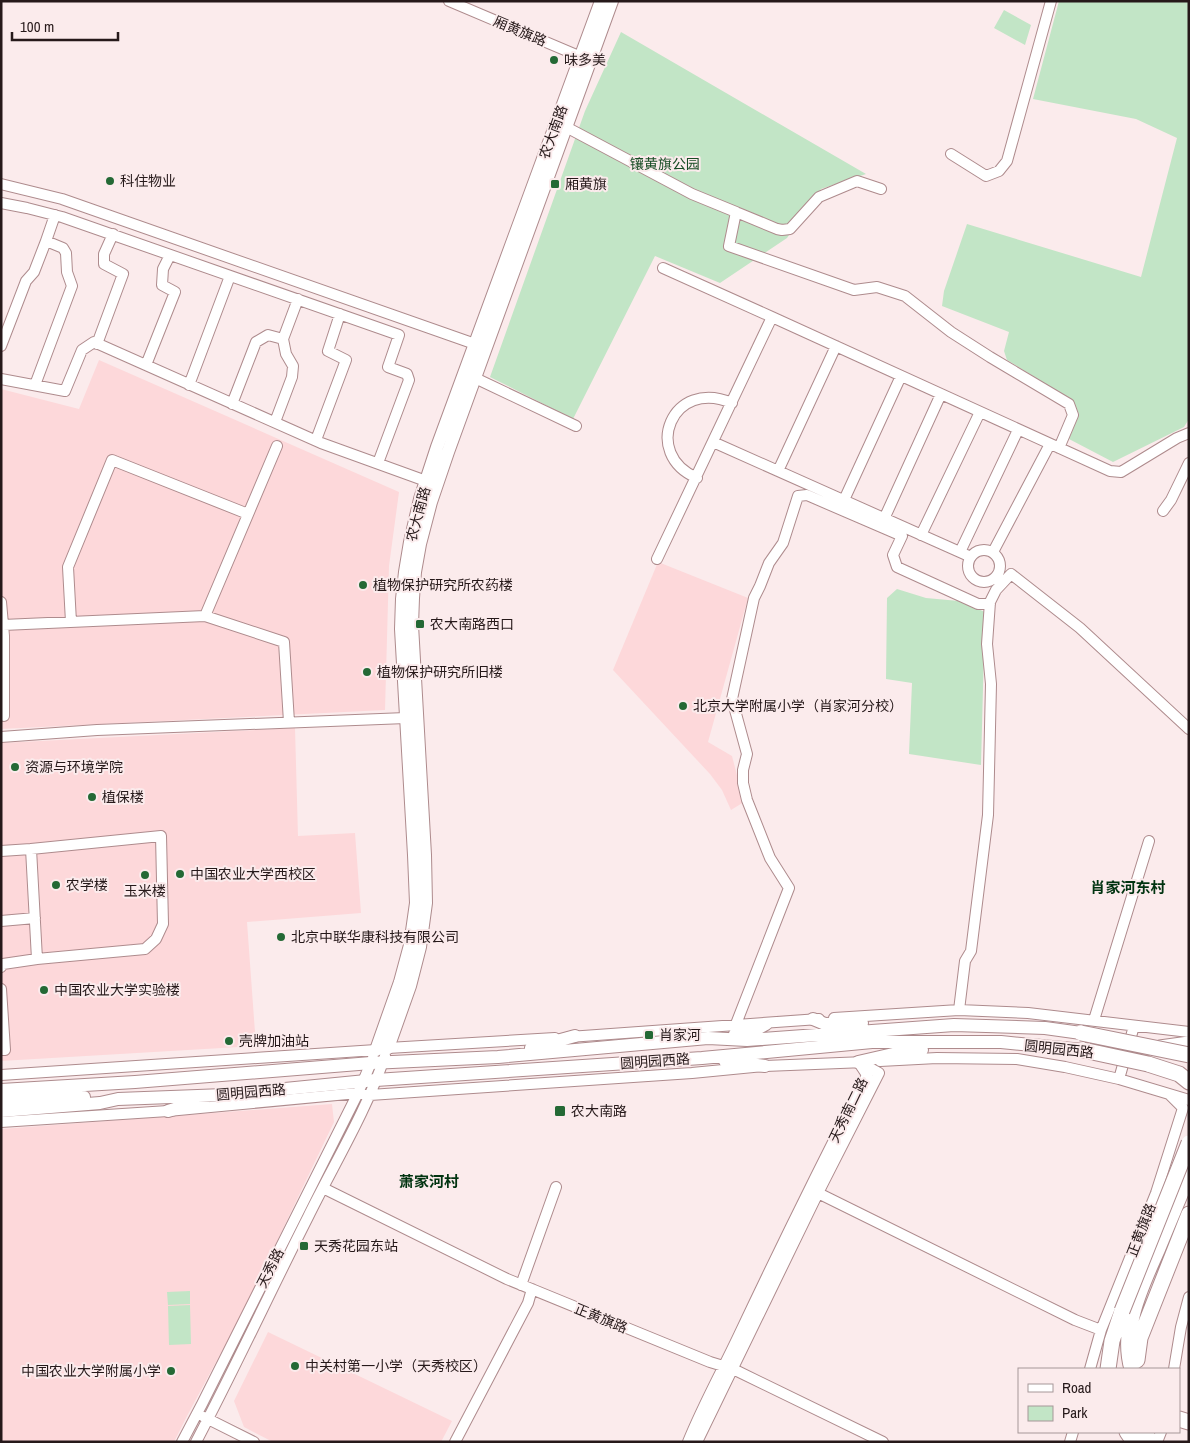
<svg xmlns="http://www.w3.org/2000/svg" width="1190" height="1443" viewBox="0 0 1190 1443" font-family="'Archivo Narrow','Noto Sans SC',sans-serif">
  <rect width="100%" height="100%" fill="#fbebec"/>
  <path fill="#fdd8da" d="M99 360 399 492 389 566 385 710 1 729V389L79 409Z
    M658 562 748 598 708 742 732 756 744 802 731 810 722 790 710 774 613 670Z
    M295 728 298 836 355 833 361 913 247 922 256 1046 1 1061V743Z
    M332 1104 334 1122 243 1312 187 1416 174 1442H1V1129Z
    M268 1332 452 1421 441 1442H273L244 1427 234 1401Z"/>
  <path fill="#c2e5c6" d="M1059 1H1189V419L1184 427 1113 462 1069 439 1079 414 1072 400 1007 360 1004 351 1009 332 942 306 944 291 967 224 1141 277 1177 138 1136 119 1033 99Z
    M1004 10 1031 25 1025 45 994 28Z
    M621 32 866 174 821 189 787 238 720 283 655 256 573 419 490 377 585 111Z
    M897 589 926 598 959 601 985 612 981 765 909 754 912 683 886 679 887 598Z
    M190 1291V1304L168 1305 167 1292Z
    M190 1305 191 1344 169 1345 168 1306Z"/>
  <g fill="none" stroke-linecap="round" stroke-linejoin="round">
    <g stroke="#ae8b8d" stroke-width="12">
      <path id="minor" d="M449 1 586 59
        M566 127 692 194 736 212 729 246 854 290 877 287 905 296 951 332 990 357 1069 404 1073 415 1059 448
        M951 154 986 176 999 171 1007 161 1051 1
        M1 184 62 199 475 344
        M1 203 27 208 62 217 399 335 388 367 407 374 409 380 378 463
        M736 212 777 229 782 230 790 229 819 197 857 181 881 189
        M663 268 772 317 1110 471 1121 472 1177 438 1189 433
        M97 344 123 274 104 264V254L113 234
        M1 346 26 281 34 272 46 241
        M146 365 175 292 162 285 163 269 170 255
        M475 378 576 426
        M1 379 65 391 82 350 94 342 321 443 426 481
        M35 385 72 286 67 272 66 253 63 248 46 241 55 215
        M189 385 230 276
        M232 404 256 342 268 335 283 339 298 299
        M275 422 292 377 293 366 286 354 283 339
        M316 440 346 360 328 351 340 314
        M713 442 971 557
        M778 471 836 346
        M697 478C641 454 672 377 732 403
        M844 500 901 376
        M1163 511 1171 500 1189 463
        M884 519 941 394
        M921 535 980 412
        M968 566a16 16 0 1 1 32 0a16 16 0 1 1-32 0Z
        M960 552 1018 430
        M993 552 1050 444
        M657 559 772 317
        M1 602 4 636V716
        M205 616 277 446
        M71 622 68 567 112 460 248 514
        M3 625 205 616 284 642 289 722
        M1 737 97 730 406 718
        M1 851 31 849
        M1 921 35 918
        M1 967 3 964 37 959 31 849 161 836 163 924 156 939 145 949 37 959
        M1 989 5 1050H1
        M959 1010 965 961 971 951 988 815 991 684 987 644 990 602 996 590 1011 574 1080 628 1189 729
        M834 1018 959 1010 1028 1013 1189 1032
        M1094 1020 1149 841
        M736 1024 789 888 770 858 747 800 743 783V770L747 754 732 699 754 598 760 586 769 563 783 543 798 496 807 495 902 536 893 555 897 567 978 604H990
        M569 1037 819 1019
        M880 1061 937 1058 1017 1059 1065 1067 1119 1079 1189 1100
        M1 1075 376 1050 388 1048 555 1038
        M1119 1079 1134 1026
        M1 1122 168 1111 358 1093 370 1095 692 1073 765 1066 865 1062
        M323 1188 507 1279 710 1362 733 1369 883 1442
        M818 1193 1075 1320 1101 1330
        M521 1285 556 1187
        M1090 1369 1101 1330 1156 1193 1183 1108 1170 1095
        M1174 1369 1181 1327 1189 1297
        M204 1417 254 1442
        M182 1442 202 1404 358 1093 373 1058
        M196 1442C235 1368 270 1292 308 1217 334 1164 366 1112 385 1056
        M455 1442 528 1303 532 1289
        M688 1442C703 1405 722 1371 739 1335 780 1248 823 1161 867 1075L859 1063
        M697 1442 818 1193 879 1073 859 1062
        M1070 1442 1073 1432
        M1157 1442 1161 1432"/>
    </g>
    <g stroke="#ae8b8d" stroke-width="14">
      <path id="major" d="M813 1019 825 1024 862 1023
        M735 1034 755 1030 766 1024
        M388 1048 410 986 420 947 426 903 425 855 412 625 413 598 415 572 420 544 431 502 448 452 612 1
        M531 1048 575 1036
        M376 1050 400 982 410 945 416 903 414 855 401 629 402 599 405 572 410 542 420 499 437 447 601 1
        M725 1061 765 1066
        M858 1062 906 1051 922 1050
        M1 1090 135 1082 371 1063 498 1057 708 1038 747 1040 954 1025 1045 1028 1081 1033
        M1 1100 84 1097
        M1 1111 100 1103 118 1099 224 1095 376 1080 702 1058 872 1042H1001L1083 1050
        M168 1111 204 1100"/>
    </g>
    <g stroke="#ae8b8d" stroke-width="17">
      <path id="highway" d="M1160 1048 1189 1044
        M1148 1064 1179 1074 1189 1082
        M1137 1360 1140 1338 1189 1214
        M1108 1369 1112 1341 1122 1311
        M1132 1369C1120 1327 1142 1285 1158 1248 1168 1223 1179 1198 1189 1173
        M1179 1419 1189 1422
        M1127 1432 1134 1442
        M1143 1432 1152 1442"/>
    </g>
    <use href="#minor" stroke="#fff" stroke-width="10"/>
    <use href="#major" stroke="#fff" stroke-width="12"/>
    <use href="#highway" stroke="#fff" stroke-width="15"/>
    <g stroke="#ae8b8d" stroke-width="17" stroke-linecap="butt">
      <path id="highway-bridge" d="M1081 1033 1189 1055
        M1083 1050 1148 1064
        M1122 1311 1189 1143"/>
    </g>
    <use href="#highway-bridge" stroke="#fff" stroke-width="15"/>
  </g>
  <g fill="#246935" stroke="#fbebec" stroke-width="2">
    <circle cx="554" cy="60" r="5"/>
    <circle cx="110" cy="181" r="5"/>
    <rect x="550" y="179" width="10" height="10" rx="2.5"/>
    <circle cx="363" cy="585" r="5"/>
    <rect x="415" y="619" width="10" height="10" rx="2.5"/>
    <circle cx="367" cy="672" r="5"/>
    <circle cx="683" cy="706" r="5"/>
    <circle cx="15" cy="767" r="5"/>
    <circle cx="92" cy="797" r="5"/>
    <circle cx="180" cy="874" r="5"/>
    <circle cx="145" cy="875" r="5"/>
    <circle cx="56" cy="885" r="5"/>
    <circle cx="281" cy="937" r="5"/>
    <circle cx="44" cy="990" r="5"/>
    <rect x="644" y="1030" width="10" height="10" rx="2.5"/>
    <circle cx="229" cy="1041" r="5"/>
    <rect x="554" y="1105" width="12" height="12" rx="2.5"/>
    <rect x="299" y="1241" width="10" height="10" rx="2.5"/>
    <circle cx="295" cy="1366" r="5"/>
    <circle cx="171" cy="1371" r="5"/>
  </g>
  <g text-anchor="middle" dominant-baseline="central" stroke-width="4" stroke-linejoin="round" paint-order="stroke">
    <g font-size="14" fill="#26191a" stroke="#fbebec">
      <text transform="translate(520 31) rotate(23)">厢黄旗路</text>
      <text transform="translate(553 132) rotate(-70)">农大南路</text>
      <text transform="translate(418 514) rotate(-75)">农大南路</text>
      <text transform="translate(1059 1049) rotate(6)">圆明园西路</text>
      <text transform="translate(655 1061) rotate(-4)">圆明园西路</text>
      <text transform="translate(251 1092) rotate(-5)">圆明园西路</text>
      <text transform="translate(848 1110) rotate(-64)">天秀南二路</text>
      <text transform="translate(1141 1230) rotate(-69)">正黄旗路</text>
      <text transform="translate(270 1268) rotate(-63)">天秀路</text>
      <text transform="translate(601 1318) rotate(22)">正黄旗路</text>
    </g>
    <g font-size="14" fill="#26191a" stroke="#fbebec" text-anchor="start">
      <text x="564" y="60">味多美</text>
      <text x="120" y="181">科住物业</text>
      <text x="565" y="184">厢黄旗</text>
      <text x="373" y="585">植物保护研究所农药楼</text>
      <text x="430" y="624">农大南路西口</text>
      <text x="377" y="672">植物保护研究所旧楼</text>
      <text x="693" y="706">北京大学附属小学（肖家河分校）</text>
      <text x="25" y="767">资源与环境学院</text>
      <text x="102" y="797">植保楼</text>
      <text x="190" y="874">中国农业大学西校区</text>
      <text x="66" y="885">农学楼</text>
      <text x="145" y="891" text-anchor="middle">玉米楼</text>
      <text x="291" y="937">北京中联华康科技有限公司</text>
      <text x="54" y="990">中国农业大学实验楼</text>
      <text x="659" y="1035">肖家河</text>
      <text x="239" y="1041">壳牌加油站</text>
      <text x="571" y="1111">农大南路</text>
      <text x="314" y="1246">天秀花园东站</text>
      <text x="305" y="1366">中关村第一小学（天秀校区）</text>
      <text x="161" y="1371" text-anchor="end">中国农业大学附属小学</text>
    </g>
    <g font-size="14" fill="#184d25" stroke="#fbebec">
      <text x="665" y="164">镶黄旗公园</text>
    </g>
    <g font-size="15" font-weight="bold" fill="#003310" stroke="#fbebec">
      <text x="1128" y="887">肖家河东村</text>
      <text x="429" y="1181">萧家河村</text>
    </g>
  </g>
  <rect width="1190" height="1443" fill="none" stroke="#26191a" stroke-width="5"/>
  <rect x="1018" y="1368" width="162" height="65" fill="#fbebec" stroke="#a69798"/>
  <rect x="1028" y="1384" width="25" height="8" fill="#ffffff" stroke="#a69798"/>
  <text x="1062" y="1393" font-size="15" fill="#26191a">Road</text>
  <rect x="1028" y="1406" width="25" height="15" fill="#c2e5c6" stroke="#a69798"/>
  <text x="1062" y="1418" font-size="15" fill="#26191a">Park</text>
  <path d="M12 32v8h106v-8" fill="none" stroke="#26191a" stroke-width="2.5"/>
  <text x="20" y="32" font-size="15" fill="#26191a" stroke="#fbebec" stroke-width="4" paint-order="stroke">100 m</text>
</svg>
